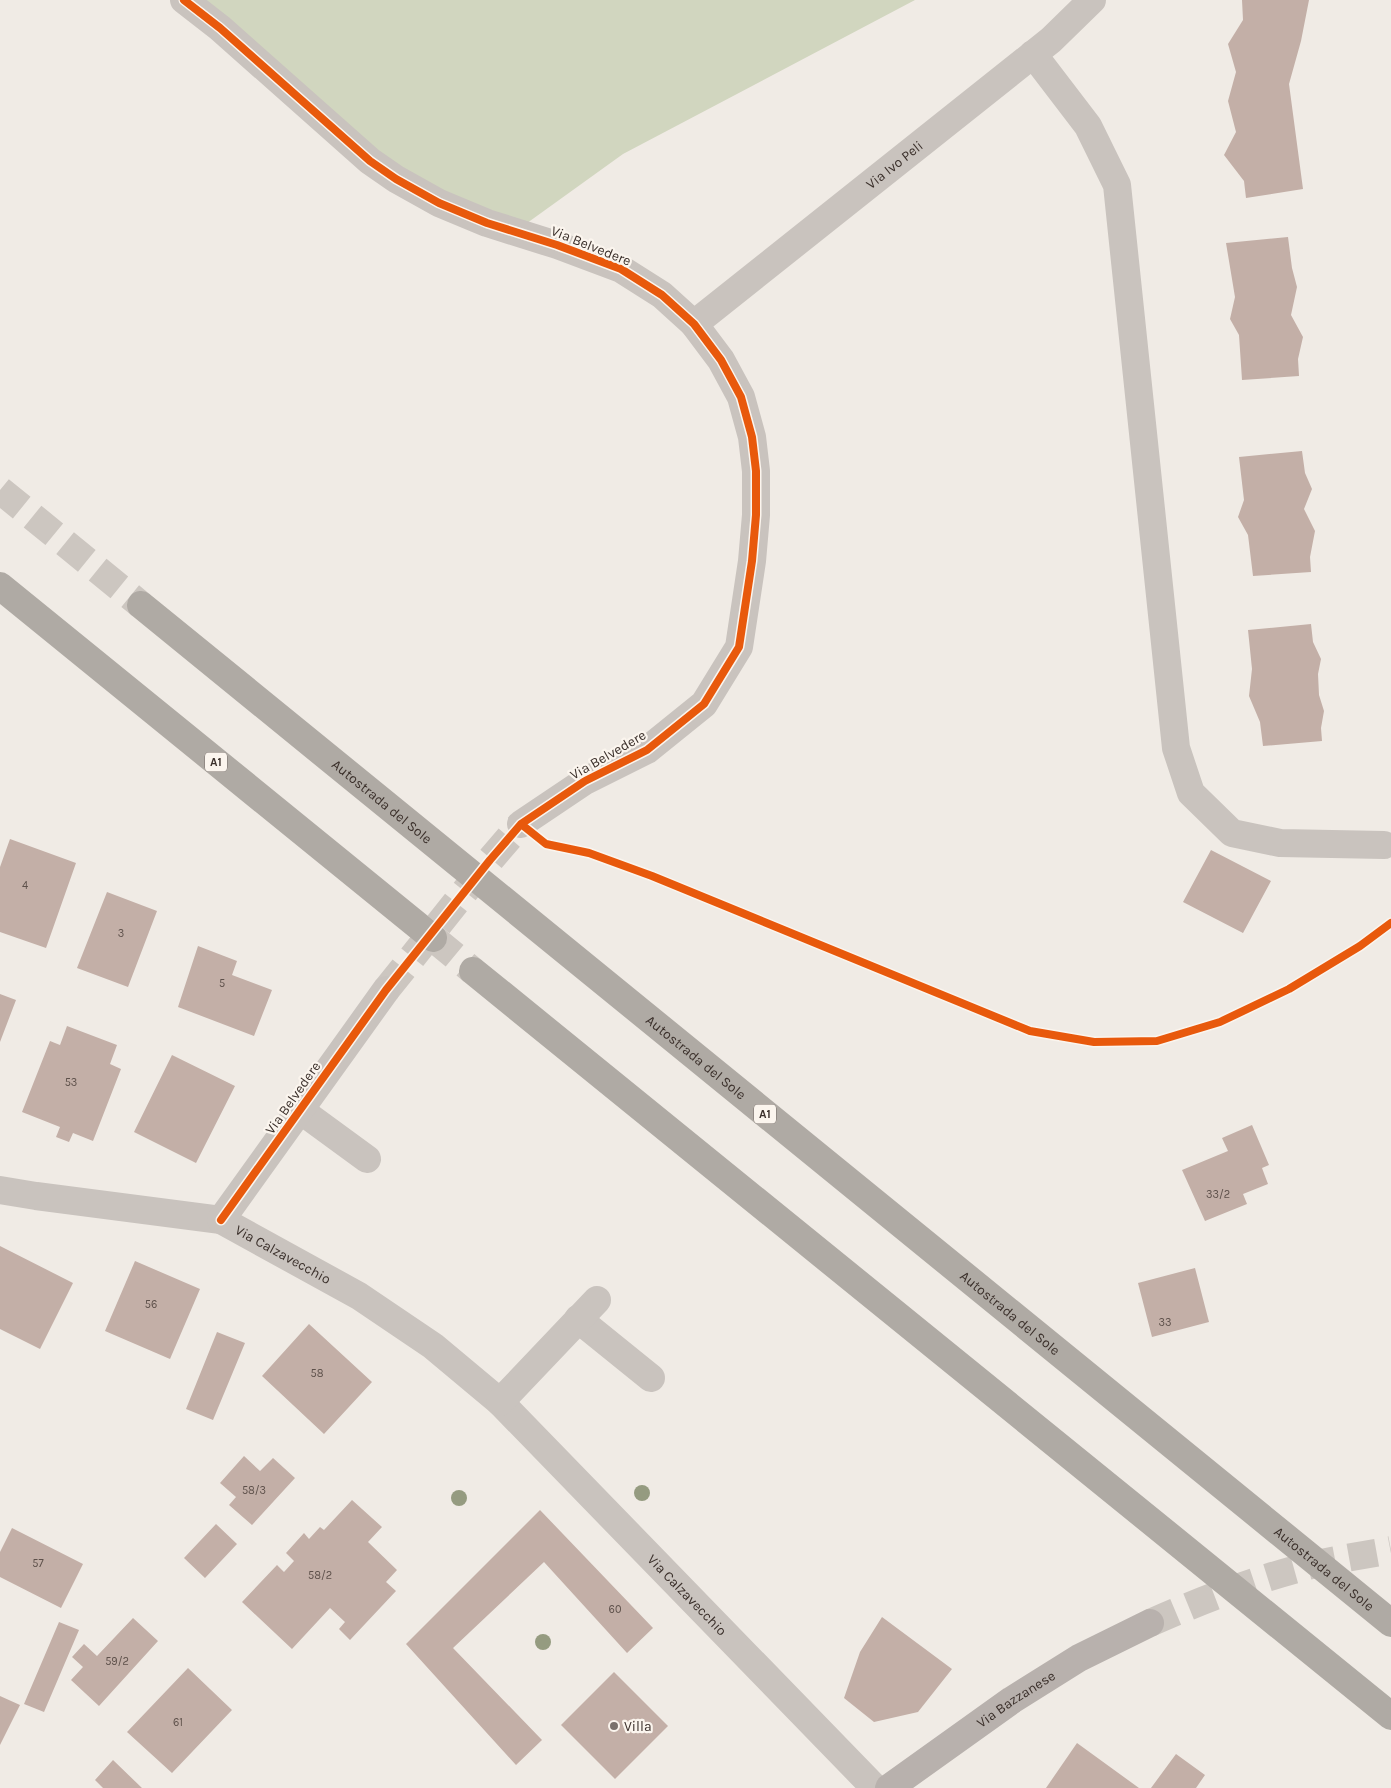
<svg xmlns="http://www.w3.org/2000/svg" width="1391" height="1788" viewBox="0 0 1391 1788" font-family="Karla,sans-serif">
  <rect width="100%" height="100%" fill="#f0ebe5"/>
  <path fill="#d1d6bf" d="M193 0H915L623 154 516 231 398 183Z"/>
  <path fill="#c3afa7" d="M1242 0H1309L1301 41 1289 84 1303 189 1246 198 1244 181 1224 155 1236 132 1228 101 1236 72 1228 44 1243 20Z
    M1288 237 1292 268 1297 287 1291 315 1303 337 1298 359 1299 376 1242 380 1239 335 1230 319 1235 297 1226 243Z
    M1302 451 1305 473 1312 489 1304 509 1315 531 1310 557 1311 572 1253 576 1248 535 1238 517 1244 500 1239 457Z
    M1311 624 1313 642 1321 659 1318 674 1319 695 1324 711 1321 728 1322 741 1263 746 1260 722 1249 696 1252 669 1248 630Z
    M10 839 76 863 46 948 0 932V867Z
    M1211 850 1271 881 1243 933 1183 902Z
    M107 892 157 911 128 987 77 968Z
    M198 946 237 961 232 975 272 990 254 1036 178 1007Z
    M0 994 16 1000 0 1042Z
    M67 1026 117 1045 110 1064 121 1069 93 1141 73 1133 69 1142 56 1137 60 1127 22 1112 50 1041 60 1045Z
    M172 1055 235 1086 196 1163 134 1132Z
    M1252 1125 1269 1165 1262 1168 1268 1184 1243 1194 1247 1204 1205 1221 1182 1170 1228 1151 1222 1138Z
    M0 1246 73 1283 40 1349 0 1329Z
    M135 1261 200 1289 170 1359 105 1331Z
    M1195 1268 1209 1322 1152 1337 1138 1283Z
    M309 1324 372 1382 324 1434 262 1376Z
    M217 1332 245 1343 213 1420 186 1409Z
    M244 1456 260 1471 273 1458 295 1478 252 1525 229 1505 236 1497 220 1483Z
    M352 1500 382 1527 368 1542 397 1570 386 1582 396 1591 350 1640 339 1629 345 1622 330 1608 292 1649 242 1602 277 1565 284 1572 294 1561 286 1553 304 1533 309 1539 320 1527 324 1530Z
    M540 1510 653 1628 627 1653 544 1562 453 1648 542 1740 516 1765 406 1644Z
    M216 1524 237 1544 205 1578 184 1558Z
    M12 1528 83 1564 61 1608 0 1577V1552Z
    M882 1617 952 1669 918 1712 874 1722 844 1698 860 1652Z
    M133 1618 158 1641 99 1706 71 1680 83 1667 72 1657 84 1644 97 1656Z
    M59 1622 79 1630 44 1712 24 1704Z
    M188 1668 232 1710 172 1773 127 1732Z
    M614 1672 668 1726 615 1779 561 1725Z
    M0 1696 20 1705 0 1745Z
    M1077 1743 1139 1788H1046Z
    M1176 1754 1205 1775 1196 1788H1151Z
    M113 1760 142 1788H103L95 1780Z"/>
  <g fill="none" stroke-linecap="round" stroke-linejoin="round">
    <path stroke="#ccc6c0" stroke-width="28" stroke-dasharray="28 14" stroke-linecap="butt" d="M386 990 490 860 521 824"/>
    <path stroke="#ccc6c0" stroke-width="28" stroke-dasharray="28 14" stroke-linecap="butt" d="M1150 1623C1202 1600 1256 1579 1312 1565 1338 1559 1365 1555 1391 1550"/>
    <path stroke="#ccc6c0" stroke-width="28" stroke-dasharray="28 14" stroke-linecap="butt" d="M0 490 141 605
      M433 938 473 971"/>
    <g stroke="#c9c3be" stroke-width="28">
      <path d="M184 0 220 28 370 161 396 179 439 203 487 223 557 245 621 269 662 295 694 324 721 360 741 397 752 437 756 471V515L752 561 739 647 704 704 647 750 585 781 521 824"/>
      <path d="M1033 54 1088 126 1117 185 1176 748 1191 793 1232 833 1280 843 1384 845"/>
      <path id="s1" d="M694 324 1051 40 1092 0"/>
      <path d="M300 1110 367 1159"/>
      <path id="s2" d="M0 1190 36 1196 221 1220 359 1296 433 1346 500 1402 875 1788"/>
      <path d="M221 1220 386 990"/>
      <path d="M578 1319 651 1378"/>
      <path d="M500 1402 597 1300"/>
    </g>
    <path stroke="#b8b1ad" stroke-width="28" id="s3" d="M889 1788 1012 1700 1079 1658 1150 1623"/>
    <g stroke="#afaaa4" stroke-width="28">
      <path d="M0 586 433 938"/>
      <path id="s4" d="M141 605 1391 1623"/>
      <path d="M473 971 1391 1716"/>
    </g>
    <g stroke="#fbf5ee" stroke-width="11">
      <path id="cycleway" d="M184 0 220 28 370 161 396 179 439 203 487 223 557 245 621 269 662 295 694 324 721 360 741 397 752 437 756 471V515L752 561 739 647 704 704 647 750 585 781 521 824 490 860 386 990 221 1220
        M521 824 546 844 589 853 652 876 1030 1031 1094 1042 1157 1041 1220 1022 1289 989 1360 946 1391 923"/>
    </g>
    <use href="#cycleway" stroke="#e8590c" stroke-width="8"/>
  </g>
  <g fill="#959b80">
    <circle cx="642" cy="1493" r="8"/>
    <circle cx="459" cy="1498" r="8"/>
    <circle cx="543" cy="1642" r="8"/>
  </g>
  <circle fill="#7a716c" stroke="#fbf5ee" stroke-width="2" cx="614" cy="1726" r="5"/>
  <g text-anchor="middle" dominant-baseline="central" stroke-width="4.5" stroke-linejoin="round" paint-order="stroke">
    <g font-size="11" fill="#5d504a">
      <text x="25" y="885">4</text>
      <text x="121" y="933">3</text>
      <text x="222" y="983">5</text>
      <text x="71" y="1082">53</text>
      <text x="1218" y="1194">33/2</text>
      <text x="151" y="1304">56</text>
      <text x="1165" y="1322">33</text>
      <text x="317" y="1373">58</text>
      <text x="254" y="1490">58/3</text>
      <text x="38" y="1563">57</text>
      <text x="320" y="1575">58/2</text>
      <text x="615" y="1609">60</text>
      <text x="117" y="1661">59/2</text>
      <text x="178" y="1722">61</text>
    </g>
    <g fill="#fbf5ee" stroke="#756b66" stroke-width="1">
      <rect x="205" y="752.5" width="22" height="19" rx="4"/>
      <rect x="754" y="1104.5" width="22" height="19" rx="4"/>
    </g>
    <g font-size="12" font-weight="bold" fill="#3b302b">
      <text x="216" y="762">A1</text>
      <text x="765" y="1114">A1</text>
    </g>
    <g font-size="14" fill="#3b302b" stroke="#fbf5ee">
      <text stroke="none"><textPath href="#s1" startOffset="256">Via Ivo Peli</textPath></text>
      <text transform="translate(591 246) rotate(22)">Via Belvedere</text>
      <text transform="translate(608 755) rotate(-30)">Via Belvedere</text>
      <text stroke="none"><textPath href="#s4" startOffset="311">Autostrada del Sole</textPath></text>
      <text stroke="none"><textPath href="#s4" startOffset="716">Autostrada del Sole</textPath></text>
      <text transform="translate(293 1098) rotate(-55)">Via Belvedere</text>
      <text stroke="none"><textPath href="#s2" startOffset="294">Via Calzavecchio</textPath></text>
      <text stroke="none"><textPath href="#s4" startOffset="1121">Autostrada del Sole</textPath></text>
      <text stroke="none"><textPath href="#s4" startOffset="1526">Autostrada del Sole</textPath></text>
      <text stroke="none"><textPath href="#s2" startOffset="826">Via Calzavecchio</textPath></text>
      <text stroke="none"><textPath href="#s3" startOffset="155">Via Bazzanese</textPath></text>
    </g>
    <g font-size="14" fill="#3b302b" stroke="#fbf5ee" text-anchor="start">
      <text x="624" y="1726">Villa</text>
    </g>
  </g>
</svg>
